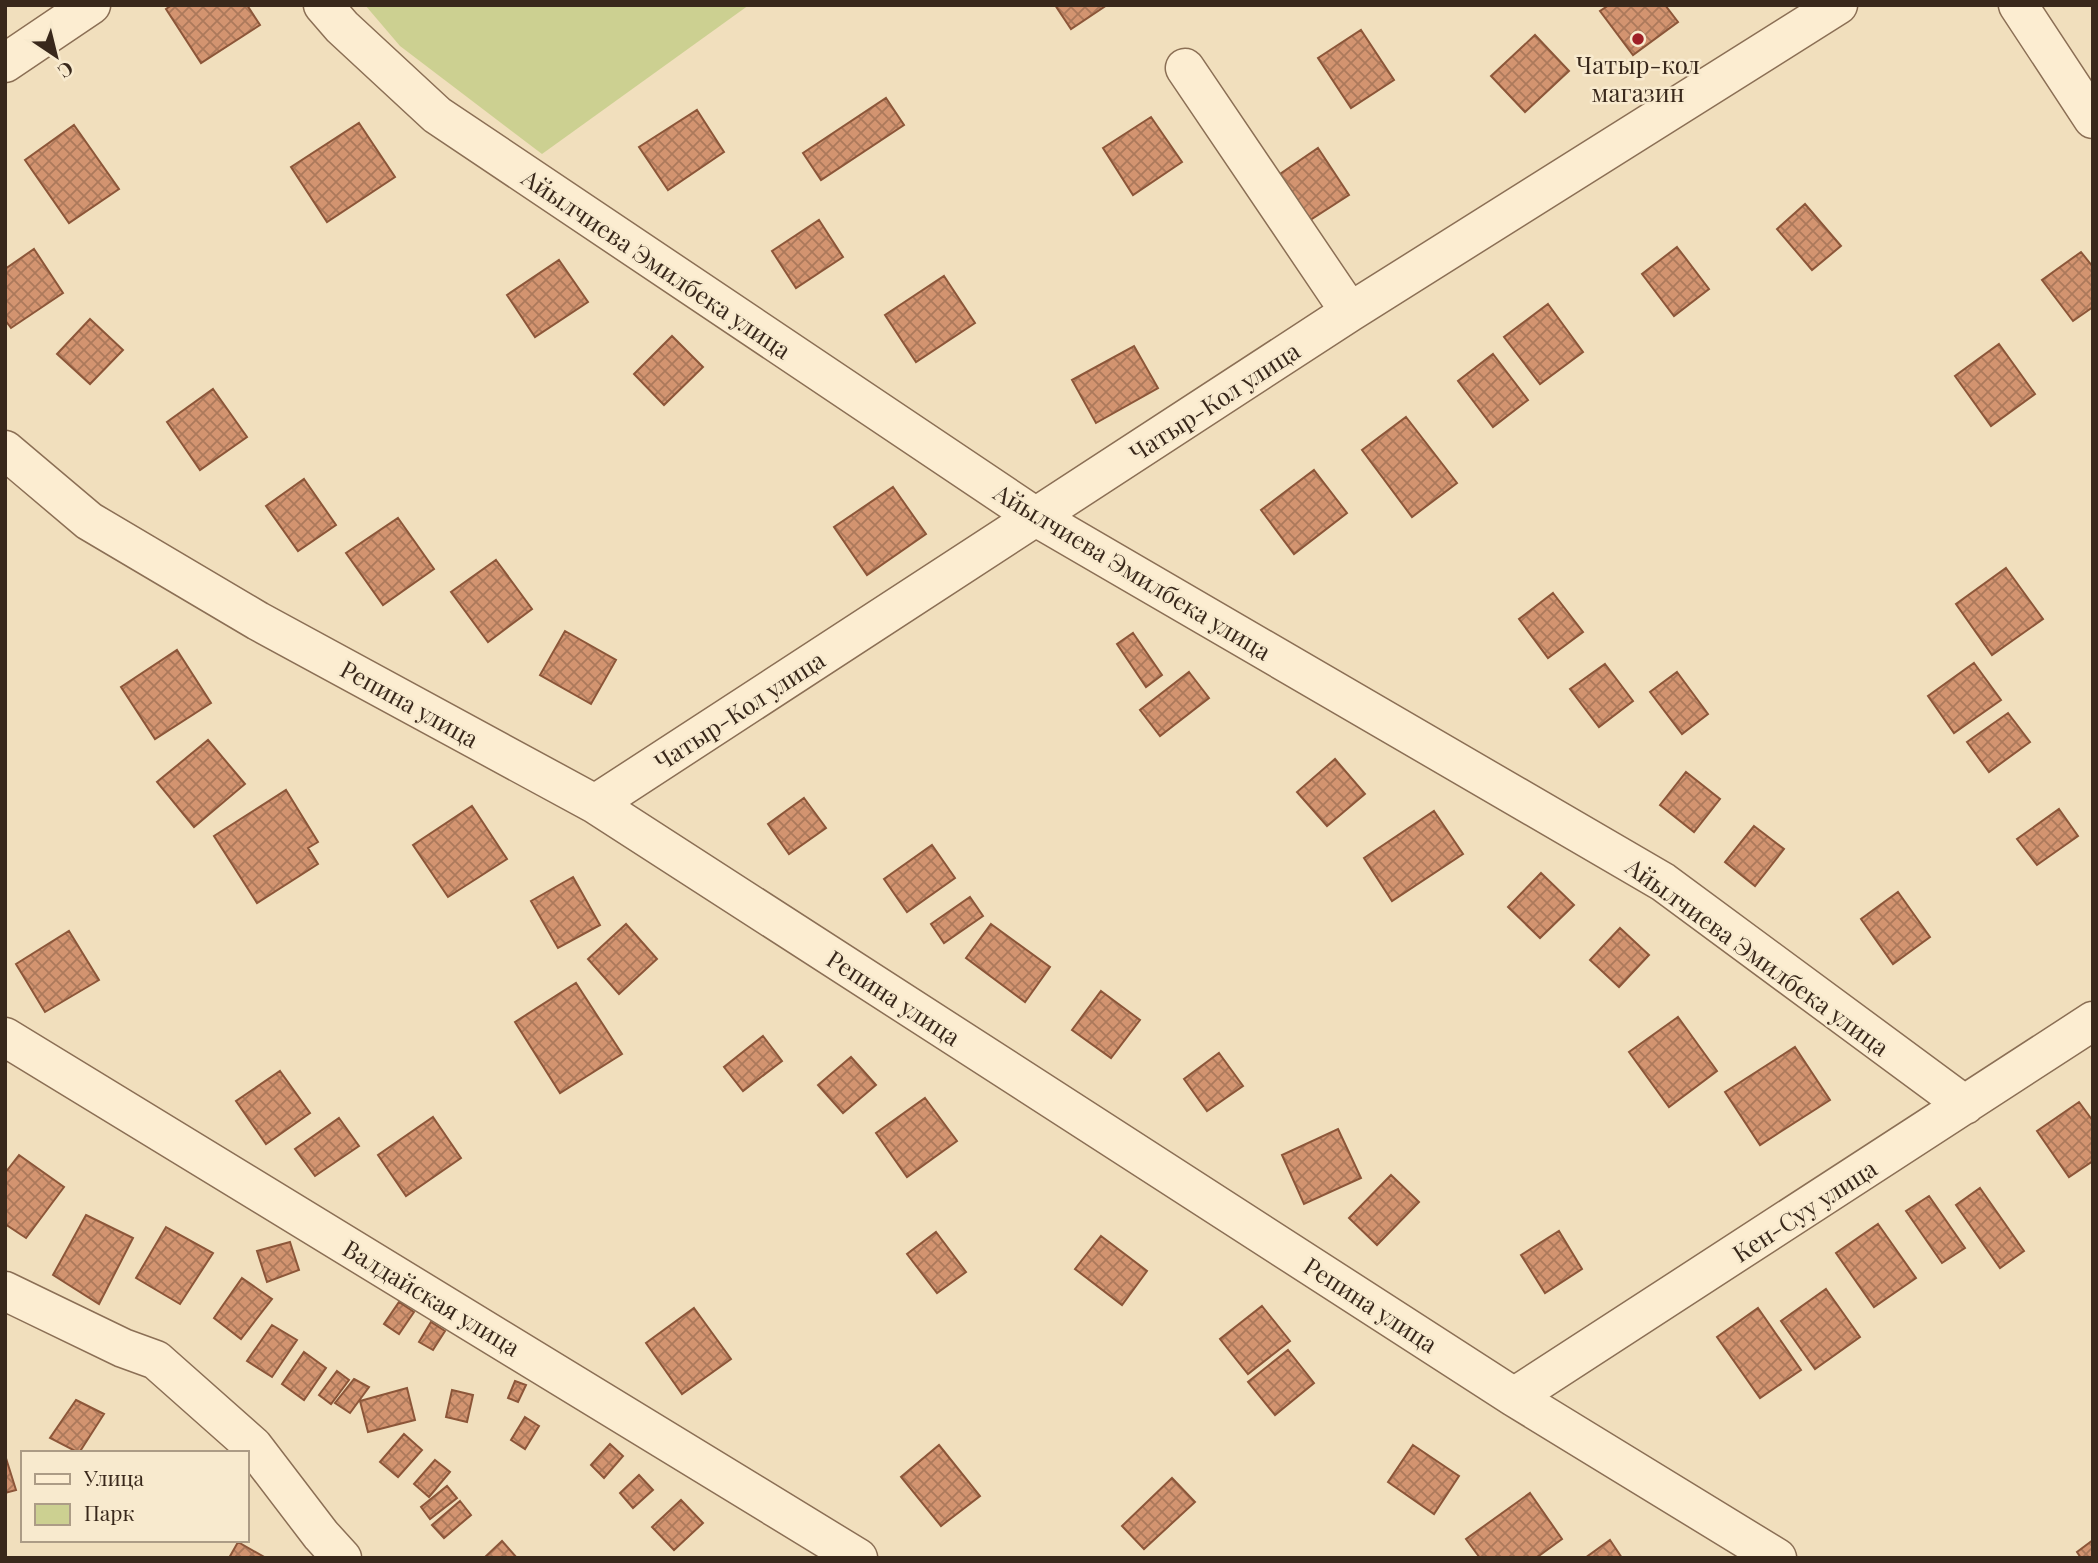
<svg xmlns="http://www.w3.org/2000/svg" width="2098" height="1563" viewBox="0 0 2098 1563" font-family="'Playfair Display',serif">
  <defs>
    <pattern id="building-cross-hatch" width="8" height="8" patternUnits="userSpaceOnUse" patternTransform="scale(1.75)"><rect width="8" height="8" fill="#d39470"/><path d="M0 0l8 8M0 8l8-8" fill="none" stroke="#ac795b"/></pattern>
  </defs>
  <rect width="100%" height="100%" fill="#f1dfbd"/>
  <path fill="#ccd091" d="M365 5H749L542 154 400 46Z"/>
  <path fill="url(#building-cross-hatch)" stroke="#8c5639" stroke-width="2" d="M172 5H247L260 25 201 63 166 9Z
    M1055 5H1107L1071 29Z
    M1609 5H1665L1678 22 1633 55 1600 11Z
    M1361 30 1394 80 1351 108 1318 58Z
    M1535 35 1569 71 1525 112 1491 76Z
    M886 98 904 125 821 180 803 153Z
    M697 110 724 152 668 190 639 147Z
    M1151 117 1182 162 1133 195 1103 148Z
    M359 123 395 177 327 222 291 167Z
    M74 125 119 189 69 223 25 160Z
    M1318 148 1349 195 1307 222 1277 176Z
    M1805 204 1841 246 1812 270 1777 229Z
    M819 220 843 257 796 288 772 251Z
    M1677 247 1709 289 1674 316 1642 274Z
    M34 249 63 293 11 328 5 320V269Z
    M2081 252 2093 267V307L2073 321 2042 280Z
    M559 260 588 302 535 337 507 295Z
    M944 276 975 323 916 362 885 315Z
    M1548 304 1583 352 1540 384 1504 337Z
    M90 319 123 350 90 384 57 354Z
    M672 336 703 367 664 405 634 374Z
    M1999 344 2035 394 1991 426 1955 376Z
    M1134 346 1158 388 1096 423 1072 380Z
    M1493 354 1528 400 1493 427 1458 381Z
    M213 389 247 437 200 470 167 422Z
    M1406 417 1457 483 1412 517 1362 450Z
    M1314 470 1347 513 1294 554 1261 510Z
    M304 479 336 525 298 551 266 506Z
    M893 487 926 534 867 575 834 527Z
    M398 518 434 569 383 605 346 553Z
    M496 560 532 609 488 642 451 592Z
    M2006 568 2043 619 1992 655 1956 604Z
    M1553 593 1583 632 1548 658 1519 619Z
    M565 631 616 660 591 704 540 675Z
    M1133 633 1162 675 1146 687 1117 644Z
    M177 650 211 703 155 739 121 687Z
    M1974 663 2001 700 1954 733 1928 696Z
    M1605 664 1633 701 1599 727 1570 689Z
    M1189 672 1209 698 1160 736 1140 710Z
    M1677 672 1708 714 1682 734 1650 692Z
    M2008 713 2030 742 1989 772 1967 742Z
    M208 740 245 784 194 827 157 782Z
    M1335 759 1365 794 1327 826 1297 792Z
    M1686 772 1720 799 1694 832 1660 805Z
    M286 790 318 842 308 848 318 864 257 903 214 836Z
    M804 798 826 828 789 854 768 824Z
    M472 806 507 859 448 897 413 845Z
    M2059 809 2078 836 2037 865 2017 839Z
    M1434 811 1463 854 1392 901 1364 858Z
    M1754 826 1784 849 1755 886 1725 862Z
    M932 845 955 878 907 912 884 879Z
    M1541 873 1574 905 1540 938 1508 907Z
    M573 877 600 925 558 948 531 901Z
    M1898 892 1930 937 1893 964 1861 919Z
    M970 897 983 916 944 943 931 924Z
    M626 924 657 959 619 994 588 959Z
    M991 924 1050 967 1025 1002 966 958Z
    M1620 928 1649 955 1619 987 1590 960Z
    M69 931 99 980 45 1012 16 964Z
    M576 983 622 1054 560 1093 515 1022Z
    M1101 991 1140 1020 1111 1058 1072 1030Z
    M1678 1017 1717 1071 1669 1107 1629 1052Z
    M763 1036 782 1061 743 1091 724 1067Z
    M1795 1047 1830 1100 1760 1145 1725 1092Z
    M1219 1053 1243 1086 1207 1111 1184 1079Z
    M851 1057 876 1085 843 1113 818 1085Z
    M280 1071 310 1113 266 1144 236 1101Z
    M925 1098 957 1141 907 1177 876 1133Z
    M2079 1102 2093 1121V1161L2069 1177 2037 1131Z
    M433 1117 461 1158 406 1196 378 1155Z
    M339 1118 359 1146 315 1176 295 1149Z
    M1338 1129 1361 1178 1304 1204 1282 1155Z
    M19 1155 64 1187 26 1238 5 1224V1173Z
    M1391 1175 1419 1202 1377 1245 1349 1218Z
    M1980 1188 2024 1251 2000 1268 1956 1205Z
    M1929 1196 1965 1248 1942 1263 1906 1211Z
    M86 1215 133 1238 99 1304 53 1275Z
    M1878 1224 1916 1278 1874 1307 1836 1253Z
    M166 1227 213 1253 180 1304 136 1278Z
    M1559 1231 1582 1269 1545 1293 1521 1255Z
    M936 1232 966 1272 937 1293 907 1254Z
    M1101 1236 1147 1271 1122 1305 1075 1269Z
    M290 1242 299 1270 267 1282 257 1251Z
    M242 1278 272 1299 241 1339 214 1318Z
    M1826 1289 1860 1337 1815 1369 1781 1321Z
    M399 1302 414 1312 399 1334 384 1324Z
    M1262 1306 1290 1341 1248 1374 1220 1339Z
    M694 1308 731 1359 682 1394 646 1343Z
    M1758 1308 1801 1370 1760 1398 1717 1337Z
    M431 1322 445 1331 433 1350 419 1342Z
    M272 1325 297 1340 272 1377 247 1361Z
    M1288 1350 1314 1383 1275 1415 1248 1382Z
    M304 1352 326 1368 304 1400 282 1384Z
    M337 1371 349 1380 331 1404 319 1395Z
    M354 1379 369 1387 350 1413 335 1403Z
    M515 1381 526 1385 518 1402 508 1398Z
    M407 1388 415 1420 368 1432 360 1401Z
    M452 1390 473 1395 467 1422 446 1417Z
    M76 1400 104 1414 79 1453 50 1438Z
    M525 1417 539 1426 525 1449 511 1440Z
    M404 1434 422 1450 398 1477 380 1462Z
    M610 1444 623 1456 604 1478 591 1465Z
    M939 1445 980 1496 941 1526 901 1477Z
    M1413 1445 1459 1476 1434 1514 1388 1482Z
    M5 1455 16 1490 5 1493Z
    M435 1460 450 1472 429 1497 414 1484Z
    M639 1475 653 1490 633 1508 620 1493Z
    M1172 1478 1195 1502 1144 1549 1122 1526Z
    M447 1486 457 1498 430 1519 421 1507Z
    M1530 1493 1562 1539 1536 1558H1480L1466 1539Z
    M681 1500 703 1523 674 1550 652 1527Z
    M460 1501 471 1515 444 1538 432 1525Z
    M1610 1540 1622 1558H1585Z
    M2093 1540V1558H2081L2077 1552Z
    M502 1541 517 1558H484Z
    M238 1542 266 1558H229Z"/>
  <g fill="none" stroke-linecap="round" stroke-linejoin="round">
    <g stroke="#8b6f55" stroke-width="41">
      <path id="minor" d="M323 5 342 27 437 115 1036 517 1663 882 1965 1105
        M2018 5 2093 119
        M5 63 91 5
        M1185 68 1350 312
        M5 450 89 521 258 621 595 804 1514 1397 1777 1558
        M595 804 1350 312 1838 5
        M5 1037 858 1558
        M5 1291 123 1348 156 1360 253 1446 321 1535 342 1558
        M1514 1397 2093 1021"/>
    </g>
    <use href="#minor" stroke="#fcedd1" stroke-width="38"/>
  </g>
  <circle fill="#9f2027" stroke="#f8eace" stroke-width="2.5" cx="1638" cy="39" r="7"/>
  <g text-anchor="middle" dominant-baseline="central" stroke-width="5" stroke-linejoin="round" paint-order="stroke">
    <g font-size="24" fill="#39281b" stroke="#f8eace">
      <text x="1638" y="64">Чатыр-кол<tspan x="1638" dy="28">магазин</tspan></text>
    </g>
    <g font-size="24" fill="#39281b" stroke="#f8eace">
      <text transform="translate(657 263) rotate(34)">Айылчиева Эмилбека улица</text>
      <text transform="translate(1214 401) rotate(-33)">Чатыр-Кол улица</text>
      <text transform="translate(1133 571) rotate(31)">Айылчиева Эмилбека улица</text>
      <text transform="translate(410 703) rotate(29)">Репина улица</text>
      <text transform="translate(739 710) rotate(-33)">Чатыр-Кол улица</text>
      <text transform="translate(1758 956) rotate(36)">Айылчиева Эмилбека улица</text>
      <text transform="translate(894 997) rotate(33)">Репина улица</text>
      <text transform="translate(1804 1210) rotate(-33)">Кен-Суу улица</text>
      <text transform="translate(432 1297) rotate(31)">Валдайская улица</text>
      <text transform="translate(1371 1304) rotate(33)">Репина улица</text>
    </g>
  </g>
  <rect width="2098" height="1563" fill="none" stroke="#39281b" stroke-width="14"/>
  <rect x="21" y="1451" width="228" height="91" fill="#f8eace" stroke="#ac9c86" stroke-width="2"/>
  <rect x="35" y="1474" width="35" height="10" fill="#fcedd1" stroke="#ac9c86" stroke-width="2"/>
  <text x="84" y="1486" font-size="21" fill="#39281b">Улица</text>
  <rect x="35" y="1504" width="35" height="21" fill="#ccd091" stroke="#ac9c86" stroke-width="2"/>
  <text x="84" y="1521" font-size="21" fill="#39281b">Парк</text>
  <g transform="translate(56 56) rotate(145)" stroke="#f8eace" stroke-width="5" paint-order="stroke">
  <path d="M0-5L12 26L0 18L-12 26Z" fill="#39281b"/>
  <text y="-10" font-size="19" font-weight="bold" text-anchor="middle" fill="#39281b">С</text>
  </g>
</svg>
